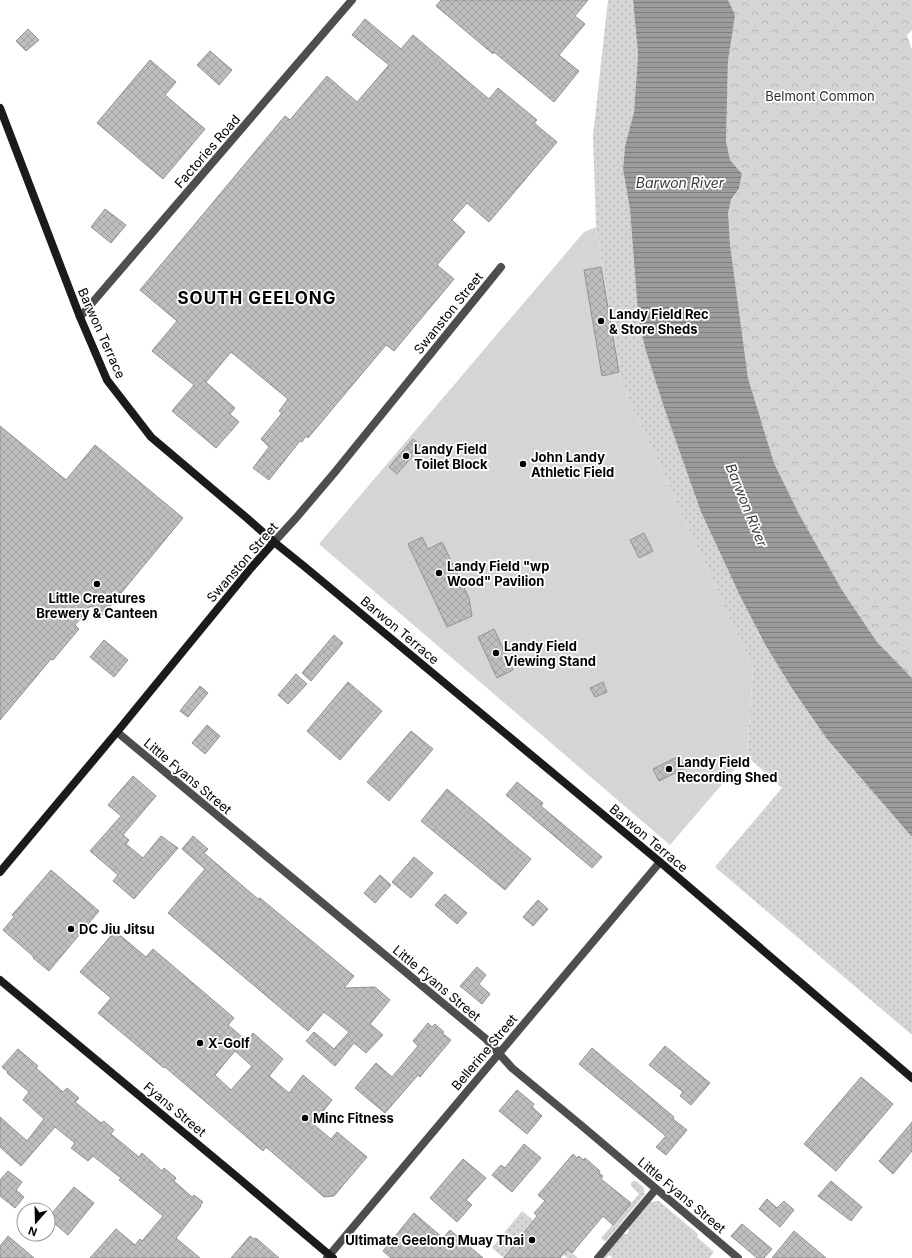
<svg xmlns="http://www.w3.org/2000/svg" width="912" height="1258" viewBox="0 0 912 1258" font-family="Inter,sans-serif">
  <defs>
    <pattern id="grass-dots" width="8" height="8" patternUnits="userSpaceOnUse"><rect width="8" height="8" fill="#d5d5d5"/><path d="M2 2h.1M6 6h.1" fill="none" stroke="#b5b5b5" stroke-width="1.8" stroke-linecap="round"/></pattern>
    <pattern id="forest-crowns" width="20" height="18" patternUnits="userSpaceOnUse"><rect width="20" height="18" fill="#d5d5d5"/><path d="M2 6a3 3 0 1 1 6 0M12 15a3 3 0 1 1 6 0" fill="none" stroke="#b5b5b5"/></pattern>
    <pattern id="water-rules" width="6" height="5" patternUnits="userSpaceOnUse"><rect width="6" height="5" fill="#9c9c9c"/><path d="M0 2.5h6" fill="none" stroke="#7d7d7d"/></pattern>
    <pattern id="building-cross-hatch" width="8" height="8" patternUnits="userSpaceOnUse"><rect width="8" height="8" fill="#bebebe"/><path d="M0 0l8 8M0 8l8-8" fill="none" stroke="#a2a2a2"/></pattern>
  </defs>
  <rect width="100%" height="100%" fill="#fff"/>
  <path fill="url(#grass-dots)" d="M608 0H633L638 54 634 112 625 146 623 169 630 210 638 314 645 348 701 512 741 598 766 646 793 690 827 739 912 837V1035L715 867 782 788 747 756 753 668 622 384 596 227 593 136Z
    M633 1181H636L644 1188 645 1194 606 1241H604L601 1238 639 1194 631 1186V1183Z
    M659 1201 698 1234 697 1237 714 1252 709 1258H613L609 1255 606 1258H602L622 1234H627L629 1231 628 1228 649 1202Z
    M522 1211 578 1258H567L563 1254 504 1258 492 1248Z"/>
  <path fill="url(#forest-crowns)" d="M728 0H912V30L907 35 912 50V678L877 642 842 590 799 514 774 463 748 378 730 244 727 213 731 201 739 190 742 175 730 160 726 141 728 60 734 15Z"/>
  <path fill="#d5d5d5" d="M596 227 622 384 753 668 747 755 670 845 319 544 584 232Z"/>
  <path fill="url(#water-rules)" d="M633 0H728L735 15 728 61 726 141 730 160 742 174 739 189 731 200 728 213 730 244 748 378 774 463 799 514 842 590 877 642 912 678V837L827 739 793 690 766 646 741 598 701 512 664 407 645 348 638 314 630 210 623 169 625 146 634 112 638 54Z"/>
  <path fill="url(#building-cross-hatch)" stroke="#929292" fill-rule="evenodd" d="M441 0H588L575 16 585 24 559 55 579 71 554 102 494 52 493 54 436 6Z
    M365 19 401 49 413 35 489 99 498 88 537 120 534 123 557 142 489 222 467 203 452 220 465 232 437 265 454 279 394 351 386 345 308 438 306 436 302 442 300 441 269 480 253 468 269 447 261 439 282 413 279 411 288 399 231 352 206 382 235 408 230 414 239 422 216 448 172 411 194 385 152 351 177 321 140 290 285 116 290 120 327 76 357 102 389 65 352 35Z
    M28 29 39 40 26 51 16 41Z
    M210 51 232 70 219 85 197 65Z
    M150 60 176 82 165 95 205 129 163 179 97 123Z
    M105 209 126 225 111 243 91 227Z
    M601 267 619 372 602 376 584 270Z
    M0 426 66 480 95 445 183 518 103 615 91 606 75 625 79 629 53 660 51 659 0 720Z
    M413 439 421 446 397 474 389 467Z
    M644 533 653 551 639 558 630 540Z
    M422 537 428 549 442 542 469 598 472 616 447 627 408 544Z
    M494 629 513 670 497 678 478 637Z
    M334 635 343 643 311 681 302 673Z
    M104 640 128 660 114 677 90 657Z
    M296 674 307 684 288 704 278 695Z
    M348 682 382 711 340 760 307 731Z
    M603 682 607 692 595 697 590 688Z
    M200 686 208 693 188 717 180 711Z
    M207 725 220 736 205 754 192 743Z
    M411 731 433 749 389 801 367 782Z
    M679 756 685 768 659 781 653 769Z
    M133 776 156 796 123 835 129 840 126 844 143 858 161 836 178 848 134 899 113 881 118 875 90 851 121 816 108 805Z
    M517 782 543 803 541 806 602 857 592 868 506 795Z
    M447 789 531 859 505 890 421 821Z
    M193 836 208 849 204 853 258 899 260 898 354 976 344 988 375 987 390 1000 370 1024 383 1035 366 1053 354 1043 335 1066 306 1041 314 1032 334 1049 349 1032 324 1012 308 1031 168 913 205 869 182 849Z
    M414 857 433 873 411 898 392 882Z
    M51 870 99 911 49 971 33 958 34 957 3 930 14 917 12 915Z
    M380 875 391 885 375 903 364 893Z
    M445 894 467 913 457 924 435 905Z
    M538 900 548 909 533 926 523 917Z
    M115 931 146 957 153 949 234 1018 228 1025 247 1041 253 1033 283 1059 269 1076 289 1093 303 1075 332 1100 313 1124 331 1139 337 1132 367 1157 334 1196 324 1197 266 1147 263 1151 165 1067 164 1068 98 1013 111 998 80 972ZM235 1051 252 1066 231 1090 215 1075Z
    M477 967 486 975 479 984 490 994 482 1004 460 986Z
    M428 1023 432 1027 435 1024 444 1032 442 1033 451 1040 420 1077 418 1075 385 1113 355 1088 376 1063 392 1077 418 1046 413 1041Z
    M665 1046 710 1083 691 1105 680 1096 683 1092 649 1065Z
    M592 1048 674 1117 673 1119 687 1130 666 1155 656 1147 666 1136 579 1064Z
    M18 1049 38 1066 36 1068 63 1092 67 1088 79 1098 75 1102 101 1123 104 1121 114 1130 111 1134 139 1157 142 1153 162 1171 164 1168 176 1178 174 1181 192 1197 194 1195 203 1202 200 1205 201 1206 176 1238 200 1258H90L116 1229 135 1245 140 1239 142 1241 163 1216 119 1180 121 1178 93 1156 88 1161 71 1148 75 1143 55 1127 21 1166 0 1147V1117L27 1141 44 1119 23 1100 29 1092 7 1073 8 1072 2 1067Z
    M861 1077 893 1104 836 1171 804 1144Z
    M517 1090 534 1104 532 1107 542 1116 527 1134 499 1111Z
    M912 1122V1151L893 1174 879 1161Z
    M524 1144 541 1158 512 1192 492 1175 501 1165 505 1168Z
    M573 1154 577 1158 579 1156 583 1160 585 1158 600 1171 599 1173 603 1176 601 1179 631 1203 613 1225 603 1216 572 1253 567 1249 560 1258H504L537 1216 534 1213 545 1201 538 1195Z
    M463 1159 486 1178 466 1200 472 1205 457 1222 430 1198Z
    M8 1171 22 1182 16 1190 24 1197 15 1208 0 1196V1180Z
    M831 1181 862 1207 851 1221 818 1196Z
    M74 1187 94 1203 68 1235 48 1218Z
    M767 1199 777 1208 784 1201 794 1210 780 1227 759 1209Z
    M414 1213 443 1238 450 1230 483 1258H391L383 1251Z
    M742 1224 772 1249 764 1258H757L731 1236Z
    M794 1231 826 1258H772Z
    M8 1236 34 1258H0V1246Z
    M250 1236 254 1239 256 1238 279 1258H231Z"/>
  <g fill="none" stroke-linecap="round" stroke-linejoin="round">
    <path stroke="#4e4e4e" stroke-width="8" d="M80 317 352 0
      M274 542 296 518 335 472 501 267
      M117 732 486 1039 512 1068 582 1126 738 1258
      M327 1258 660 862
      M598 1258 656 1189"/>
    <path stroke="#1b1b1b" stroke-width="8" d="M0 108 80 317 107 380 151 437 248 519 274 542 305 567 660 862 912 1078
      M0 872 117 732 251 568 274 542
      M0 980 236 1176 333 1258"/>
  </g>
  <g fill="#000" stroke="#fff" stroke-width="1.5">
    <circle cx="601" cy="321" r="4"/>
    <circle cx="406" cy="456" r="4"/>
    <circle cx="523" cy="464" r="4"/>
    <circle cx="439" cy="573" r="4"/>
    <circle cx="97" cy="584" r="4"/>
    <circle cx="496" cy="653" r="4"/>
    <circle cx="669" cy="769" r="4"/>
    <circle cx="71" cy="929" r="4"/>
    <circle cx="200" cy="1043" r="4"/>
    <circle cx="305" cy="1118" r="4"/>
    <circle cx="532" cy="1240" r="4"/>
  </g>
  <g text-anchor="middle" dominant-baseline="central" stroke-width="3.5" stroke-linejoin="round" paint-order="stroke">
    <g font-size="13" fill="#2c2c2c" stroke="#fff">
      <text x="820" y="96">Belmont Common</text>
    </g>
    <g font-size="13" fill="#000" stroke="#fff">
      <text transform="translate(207 151) rotate(-49)">Factories Road</text>
      <text transform="translate(448 313) rotate(-51)">Swanston Street</text>
      <text transform="translate(102 333) rotate(66)">Barwon Terrace</text>
      <text transform="translate(242 562) rotate(-49)">Swanston Street</text>
      <text transform="translate(400 630) rotate(40)">Barwon Terrace</text>
      <text transform="translate(188 776) rotate(40)">Little Fyans Street</text>
      <text transform="translate(649 838) rotate(40)">Barwon Terrace</text>
      <text transform="translate(437 983) rotate(40)">Little Fyans Street</text>
      <text transform="translate(484 1052) rotate(-50)">Bellerine Street</text>
      <text transform="translate(175 1109) rotate(40)">Fyans Street</text>
      <text transform="translate(682 1195) rotate(40)">Little Fyans Street</text>
    </g>
    <g font-size="13" font-weight="bold" fill="#000" stroke="#fff" text-anchor="start">
      <text x="609" y="314">Landy Field Rec<tspan x="609" dy="15">&amp; Store Sheds</tspan></text>
      <text x="414" y="449">Landy Field<tspan x="414" dy="15">Toilet Block</tspan></text>
      <text x="531" y="457">John Landy<tspan x="531" dy="15">Athletic Field</tspan></text>
      <text x="447" y="566">Landy Field "wp<tspan x="447" dy="15">Wood" Pavilion</tspan></text>
      <text x="97" y="598" text-anchor="middle">Little Creatures<tspan x="97" dy="15">Brewery &amp; Canteen</tspan></text>
      <text x="504" y="646">Landy Field<tspan x="504" dy="15">Viewing Stand</tspan></text>
      <text x="677" y="762">Landy Field<tspan x="677" dy="15">Recording Shed</tspan></text>
      <text x="79" y="929">DC Jiu Jitsu</text>
      <text x="208" y="1043">X-Golf</text>
      <text x="313" y="1118">Minc Fitness</text>
      <text x="524" y="1240" text-anchor="end">Ultimate Geelong Muay Thai</text>
    </g>
    <g font-size="14" font-style="italic" fill="#3d3d3d" stroke="#fff">
      <text x="680" y="182">Barwon River</text>
      <text transform="translate(747 505) rotate(68)">Barwon River</text>
    </g>
    <g font-size="17" font-weight="bold" letter-spacing="1" fill="#000" stroke="#fff">
      <text x="257" y="298">SOUTH GEELONG</text>
    </g>
  </g>
  <g transform="translate(36 1222) rotate(200)"><circle r="19" fill="#ffffff" stroke="#999999"/>
  <path d="M0-3L7 15L0 10L-7 15Z" fill="#000000"/>
  <text y="-6" font-size="11" font-weight="bold" text-anchor="middle" fill="#000000">N</text>
  </g>
</svg>
